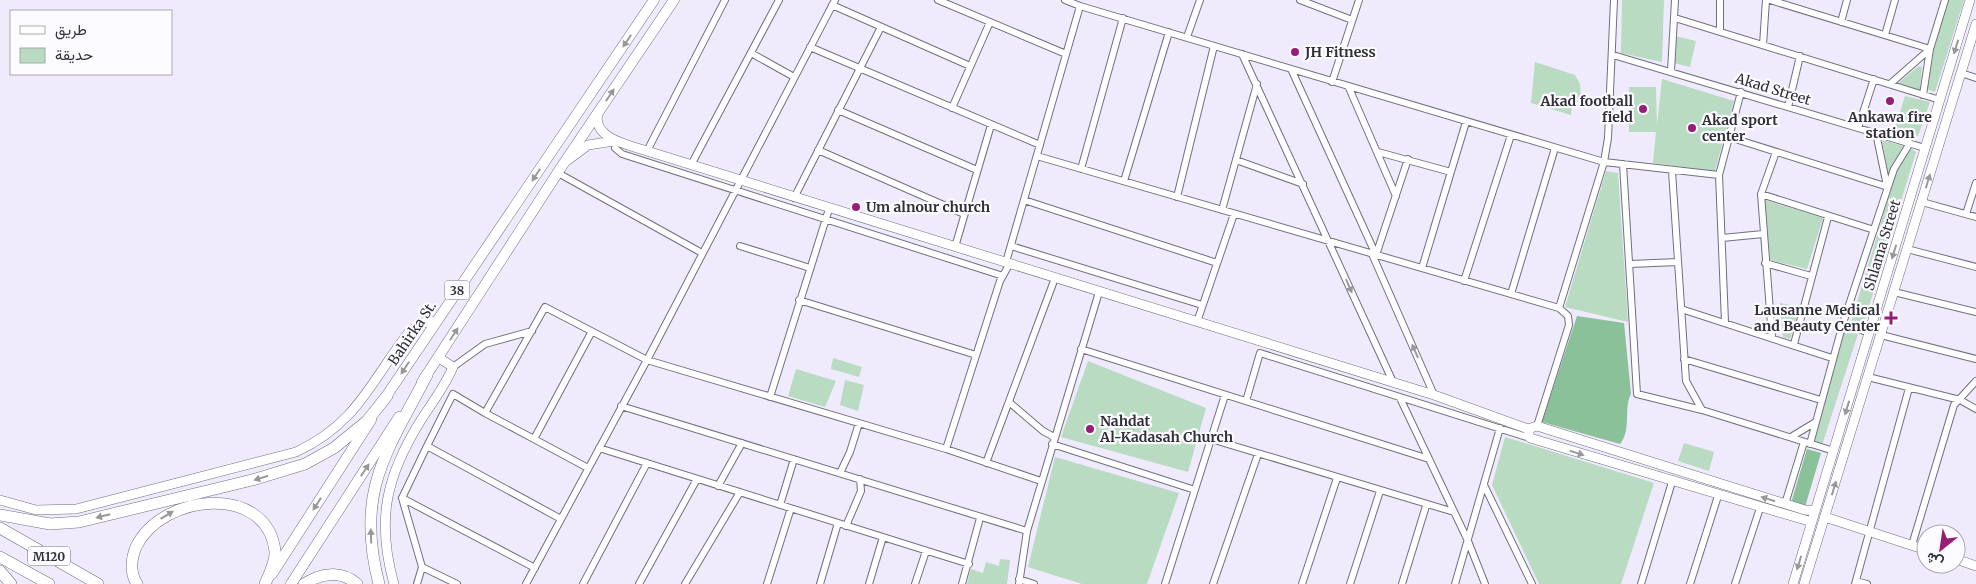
<svg xmlns="http://www.w3.org/2000/svg" width="1976" height="584" viewBox="0 0 1976 584" font-family="Merriweather,Vazirmatn,serif">
  <rect width="100%" height="100%" fill="#efebfd"/>
  <path fill="#b8dbc1" d="M1622 0H1664L1662 62 1621 53Z
    M1948 0H1964L1935 92 1926 89 1934 49Z
    M1675 36 1696 41 1690 67 1674 63Z
    M1535 62 1575 75 1580 84 1581 99 1572 106 1571 115 1531 103Z
    M1919 66 1922 67 1920 90 1897 84Z
    M1662 79 1734 101 1715 171 1653 163 1656 132H1629V87H1656L1657 125Z
    M1905 96 1930 102 1918 136 1895 128Z
    M1882 140 1903 146 1888 173Z
    M1910 148 1916 152 1863 326 1851 322 1896 173Z
    M1606 171 1618 173 1628 322 1565 307Z
    M1765 200 1823 218 1807 269 1770 260Z
    M1780 303 1800 307 1790 339 1783 337Z
    M1844 330 1858 334 1822 445 1813 441Z
    M833 358 862 367 859 377 831 369Z
    M1088 361 1206 408 1188 472 1061 437Z
    M796 369 836 381 825 407 788 396Z
    M845 380 864 385 858 411 840 405Z
    M1505 437 1654 483 1621 584H1539L1492 485Z
    M1684 443 1714 452 1709 471 1678 461Z
    M1055 457 1179 493 1147 584H1082L1028 567Z
    M1000 559 1010 560 1007 584H967L971 569 983 573 986 562 999 566Z"/>
  <path fill="#8ac199" d="M1577 316 1624 323 1631 394C1623 409 1632 429 1620 444L1542 422Z
    M1807 449 1821 453 1805 507 1791 503Z"/>
  <g fill="none" stroke-linecap="round" stroke-linejoin="round">
    <g stroke="#726f7f" stroke-width="8">
      <path id="street" d="M938 0 1066 54
        M1065 0 1080 6 1604 162 1719 175
        M1300 0 1352 20
        M1770 0 1930 49 1890 84
        M832 5 970 66
        M1675 18 1940 100
        M1841 22 1847 0
        M1720 32V0
        M1885 35 1895 0
        M1187 37 1200 0
        M1763 45 1766 0
        M810 47 1040 145
        M751 53 794 77
        M1242 54 1393 382
        M1613 55 1925 148
        M1292 71 1376 255
        M1671 71 1675 0
        M1961 73 1976 78
        M1332 82 1359 0
        M1349 88 1396 196
        M1923 95 1930 49 1945 0
        M1788 107 1800 56
        M952 108 990 22
        M838 110 977 170
        M1858 128 1874 79
        M1876 133 1887 186
        M1729 137 1888 187
        M617 141 615 148 622 154 1003 276
        M818 150 964 214
        M647 151 725 0
        M1378 152 1451 172
        M1037 156 1559 308 1568 316 1569 325 1537 426
        M1236 160 1303 184
        M1623 164 1637 394 1702 410 1834 451
        M691 165 779 0
        M1081 169 1123 18
        M1672 171 1686 381 1702 410
        M558 173 702 253
        M1124 181 1169 32
        M1761 194 1874 230
        M1177 197 1214 46
        M794 198 881 27
        M1024 200 1217 263
        M1922 202 1976 217
        M1222 210 1257 84
        M1966 214 1976 183
        M1722 238 1763 234
        M740 246 810 268
        M1011 246 1202 305
        M955 247 991 125
        M1907 249 1976 267
        M1372 254 1434 395
        M1376 255 1408 159
        M1006 262 1080 6
        M1765 263 1811 276
        M1630 264 1678 262
        M1422 268 1466 122
        M1464 281 1511 135
        M1894 292 1976 312
        M1511 294 1555 148
        M799 300 976 355
        M1559 308 1604 162 1608 138 1614 0
        M1681 309 1832 358
        M1197 322 1234 214
        M1725 322 1719 175 1741 92
        M1843 323 1869 333
        M591 333 534 439 485 413 545 307 647 360 946 449 1041 481
        M1881 335 1976 359
        M1772 337 1761 194 1776 152
        M1794 344 1828 217
        M1081 349 1429 459
        M1684 359 1821 400
        M453 367 485 344 532 331
        M1868 377 1960 400 1976 409
        M770 397 829 209
        M1400 398 1468 541 1485 584
        M1246 401 1260 353 1530 438
        M1009 402 1043 431 1054 437
        M621 406 1027 531
        M485 413 453 394 427 446 561 519
        M1791 437 1814 423
        M534 439 588 468
        M1211 439 1454 512
        M1052 444 1195 490
        M1810 444 1843 323 1888 187 1894 169 1910 143
        M427 446 402 498 535 568
        M599 448 969 564
        M946 449 1000 281 1010 263
        M986 463 1055 278
        M840 473 850 452 859 423
        M1484 485 1532 584
        M718 486 742 443
        M402 498 422 567 417 584
        M1785 504 1804 442
        M780 505 794 459
        M846 526 861 491 860 479
        M1912 545 1954 405 1976 381
        M422 567 457 584
        M1019 579 1034 584
        M1856 581 1867 584
        M526 584 647 360 835 0
        M583 584 647 463
        M639 584 697 479
        M685 584 740 492
        M767 584 791 508
        M820 584 838 523
        M869 584 883 537
        M915 584 926 551
        M962 584 980 518
        M1019 584 1027 531 1099 292
        M1165 584 1225 395
        M1213 584 1258 454
        M1302 584 1337 478
        M1350 584 1380 491
        M1402 584 1426 506
        M1455 584 1500 428
        M1641 584 1672 482
        M1690 584 1718 496
        M1735 584 1760 508
        M1855 584 1909 388"/>
    </g>
    <g stroke="#726f7f" stroke-width="10">
      <path id="secondary" d="M598 113C591 138 629 145 647 151L1434 395 1528 429 1537 426 1805 510 1815 511
        M568 160 588 145 614 141
        M1528 429 1530 438 1812 522
        M0 500 36 510 76 509 296 452C358 423 370 382 409 332L422 323 436 321
        M1825 517 1926 550
        M1956 559 1976 566
        M394 584C376 520 386 476 421 420 432 403 445 386 453 367L439 358
        M1793 584 1970 0
        M1804 584 1976 24"/>
    </g>
    <g stroke="#726f7f" stroke-width="11">
      <path id="primary" d="M422 382 562 166 674 0
        M383 401 654 0
        M272 574 371 420
        M291 584 399 417"/>
    </g>
    <g stroke="#726f7f" stroke-width="12">
      <path id="highway" d="M0 515 50 524 79 522 252 480 305 464 334 448 367 421 387 396
        M0 528 98 584
        M0 557 49 584
        M0 571 11 584
        M137 584C130 573 131 559 136 547 162 493 267 483 275 551 276 562 269 574 265 584
        M304 584C321 573 341 570 357 584
        M379 584C355 492 386 453 427 375"/>
    </g>
    <use href="#street" stroke="#fff" stroke-width="6"/>
    <use href="#secondary" stroke="#fff" stroke-width="9"/>
    <use href="#primary" stroke="#fff" stroke-width="10"/>
    <use href="#highway" stroke="#fff" stroke-width="11"/>
  </g>
  <defs><path id="oneway-solid" d="M-6-.8H1V-3.2L6.5 0L1 3.2V.8H-6Z" transform="scale(1.25)"/></defs>
  <g fill="#98989b">
    <use href="#oneway-solid" transform="translate(627 41) rotate(124)"/>
    <use href="#oneway-solid" transform="translate(1956 47) rotate(107)"/>
    <use href="#oneway-solid" transform="translate(610 95) rotate(-56)"/>
    <use href="#oneway-solid" transform="translate(536 175) rotate(124)"/>
    <use href="#oneway-solid" transform="translate(1928 181) rotate(-73)"/>
    <use href="#oneway-solid" transform="translate(1894 252) rotate(107)"/>
    <use href="#oneway-solid" transform="translate(1349 286) rotate(66)"/>
    <use href="#oneway-solid" transform="translate(454 334) rotate(-57)"/>
    <use href="#oneway-solid" transform="translate(1415 351) rotate(-114)"/>
    <use href="#oneway-solid" transform="translate(405 368) rotate(123)"/>
    <use href="#oneway-solid" transform="translate(1847 408) rotate(107)"/>
    <use href="#oneway-solid" transform="translate(1577 453) rotate(17)"/>
    <use href="#oneway-solid" transform="translate(365 470) rotate(-57)"/>
    <use href="#oneway-solid" transform="translate(261 478) rotate(163)"/>
    <use href="#oneway-solid" transform="translate(1834 488) rotate(-73)"/>
    <use href="#oneway-solid" transform="translate(1768 499) rotate(-162)"/>
    <use href="#oneway-solid" transform="translate(317 504) rotate(123)"/>
    <use href="#oneway-solid" transform="translate(167 515) rotate(-31)"/>
    <use href="#oneway-solid" transform="translate(103 516) rotate(166)"/>
    <use href="#oneway-solid" transform="translate(371 536) rotate(-92)"/>
    <use href="#oneway-solid" transform="translate(1799 563) rotate(107)"/>
  </g>
  <g fill="#971d78" stroke="#fcfbff" stroke-width="2">
    <circle cx="1295" cy="52" r="5"/>
    <circle cx="1890" cy="101" r="5"/>
    <circle cx="1643" cy="109" r="5"/>
    <circle cx="1692" cy="128" r="5"/>
    <circle cx="856" cy="207" r="5"/>
    <path d="M1888.5 310.5h5v5h5v5h-5v5h-5v-5h-5v-5h5z"/>
    <circle cx="1090" cy="429" r="5"/>
  </g>
  <g text-anchor="middle" dominant-baseline="central" stroke-width="4.5" stroke-linejoin="round" paint-order="stroke">
    <g fill="#fcfbff" stroke="#6f6d73" stroke-width="1">
      <rect x="444.5" y="280.5" width="25" height="19" rx="4"/>
      <rect x="28" y="546.5" width="42" height="19" rx="4"/>
    </g>
    <g font-size="12" font-weight="bold" fill="#323037">
      <text x="457" y="290">38</text>
      <text x="49" y="556">M120</text>
    </g>
    <g font-size="14" font-weight="bold" fill="#323037" stroke="#fcfbff" text-anchor="start">
      <text x="1305" y="52">JH Fitness</text>
      <text x="1633" y="101" text-anchor="end">Akad football<tspan x="1633" dy="16">field</tspan></text>
      <text x="1890" y="117" text-anchor="middle">Ankawa fire<tspan x="1890" dy="16">station</tspan></text>
      <text x="1702" y="120">Akad sport<tspan x="1702" dy="16">center</tspan></text>
      <text x="866" y="207">Um alnour church</text>
      <text x="1880" y="310" text-anchor="end">Lausanne Medical<tspan x="1880" dy="16">and Beauty Center</tspan></text>
      <text x="1100" y="421">Nahdat<tspan x="1100" dy="16">Al-Kadasah Church</tspan></text>
    </g>
    <g font-size="14" fill="#323037" stroke="#fcfbff">
      <text transform="translate(1773 89) rotate(17)">Akad Street</text>
      <text transform="translate(1882 245) rotate(-73)">Shlama Street</text>
      <text transform="translate(412 333) rotate(-56)">Bahirka St.</text>
    </g>
  </g>
  <rect x="10" y="10" width="162" height="65" fill="#fcfbff" stroke="#abaaaf"/>
  <rect x="20" y="26" width="25" height="8" fill="#ffffff" stroke="#abaaaf"/>
  <text x="55" y="35" font-size="15" fill="#323037">طريق</text>
  <rect x="20" y="48" width="25" height="15" fill="#b8dbc1" stroke="#abaaaf"/>
  <text x="55" y="60" font-size="15" fill="#323037">حديقة</text>
  <g transform="translate(1941 549) rotate(210)"><circle r="24" fill="#fcfbff" stroke="#abaaaf"/>
  <path d="M0-4L9 19L0 12L-9 19Z" fill="#971d78"/>
  <text y="-8" font-size="14" font-weight="bold" text-anchor="middle" fill="#323037">ش</text>
  </g>
</svg>
